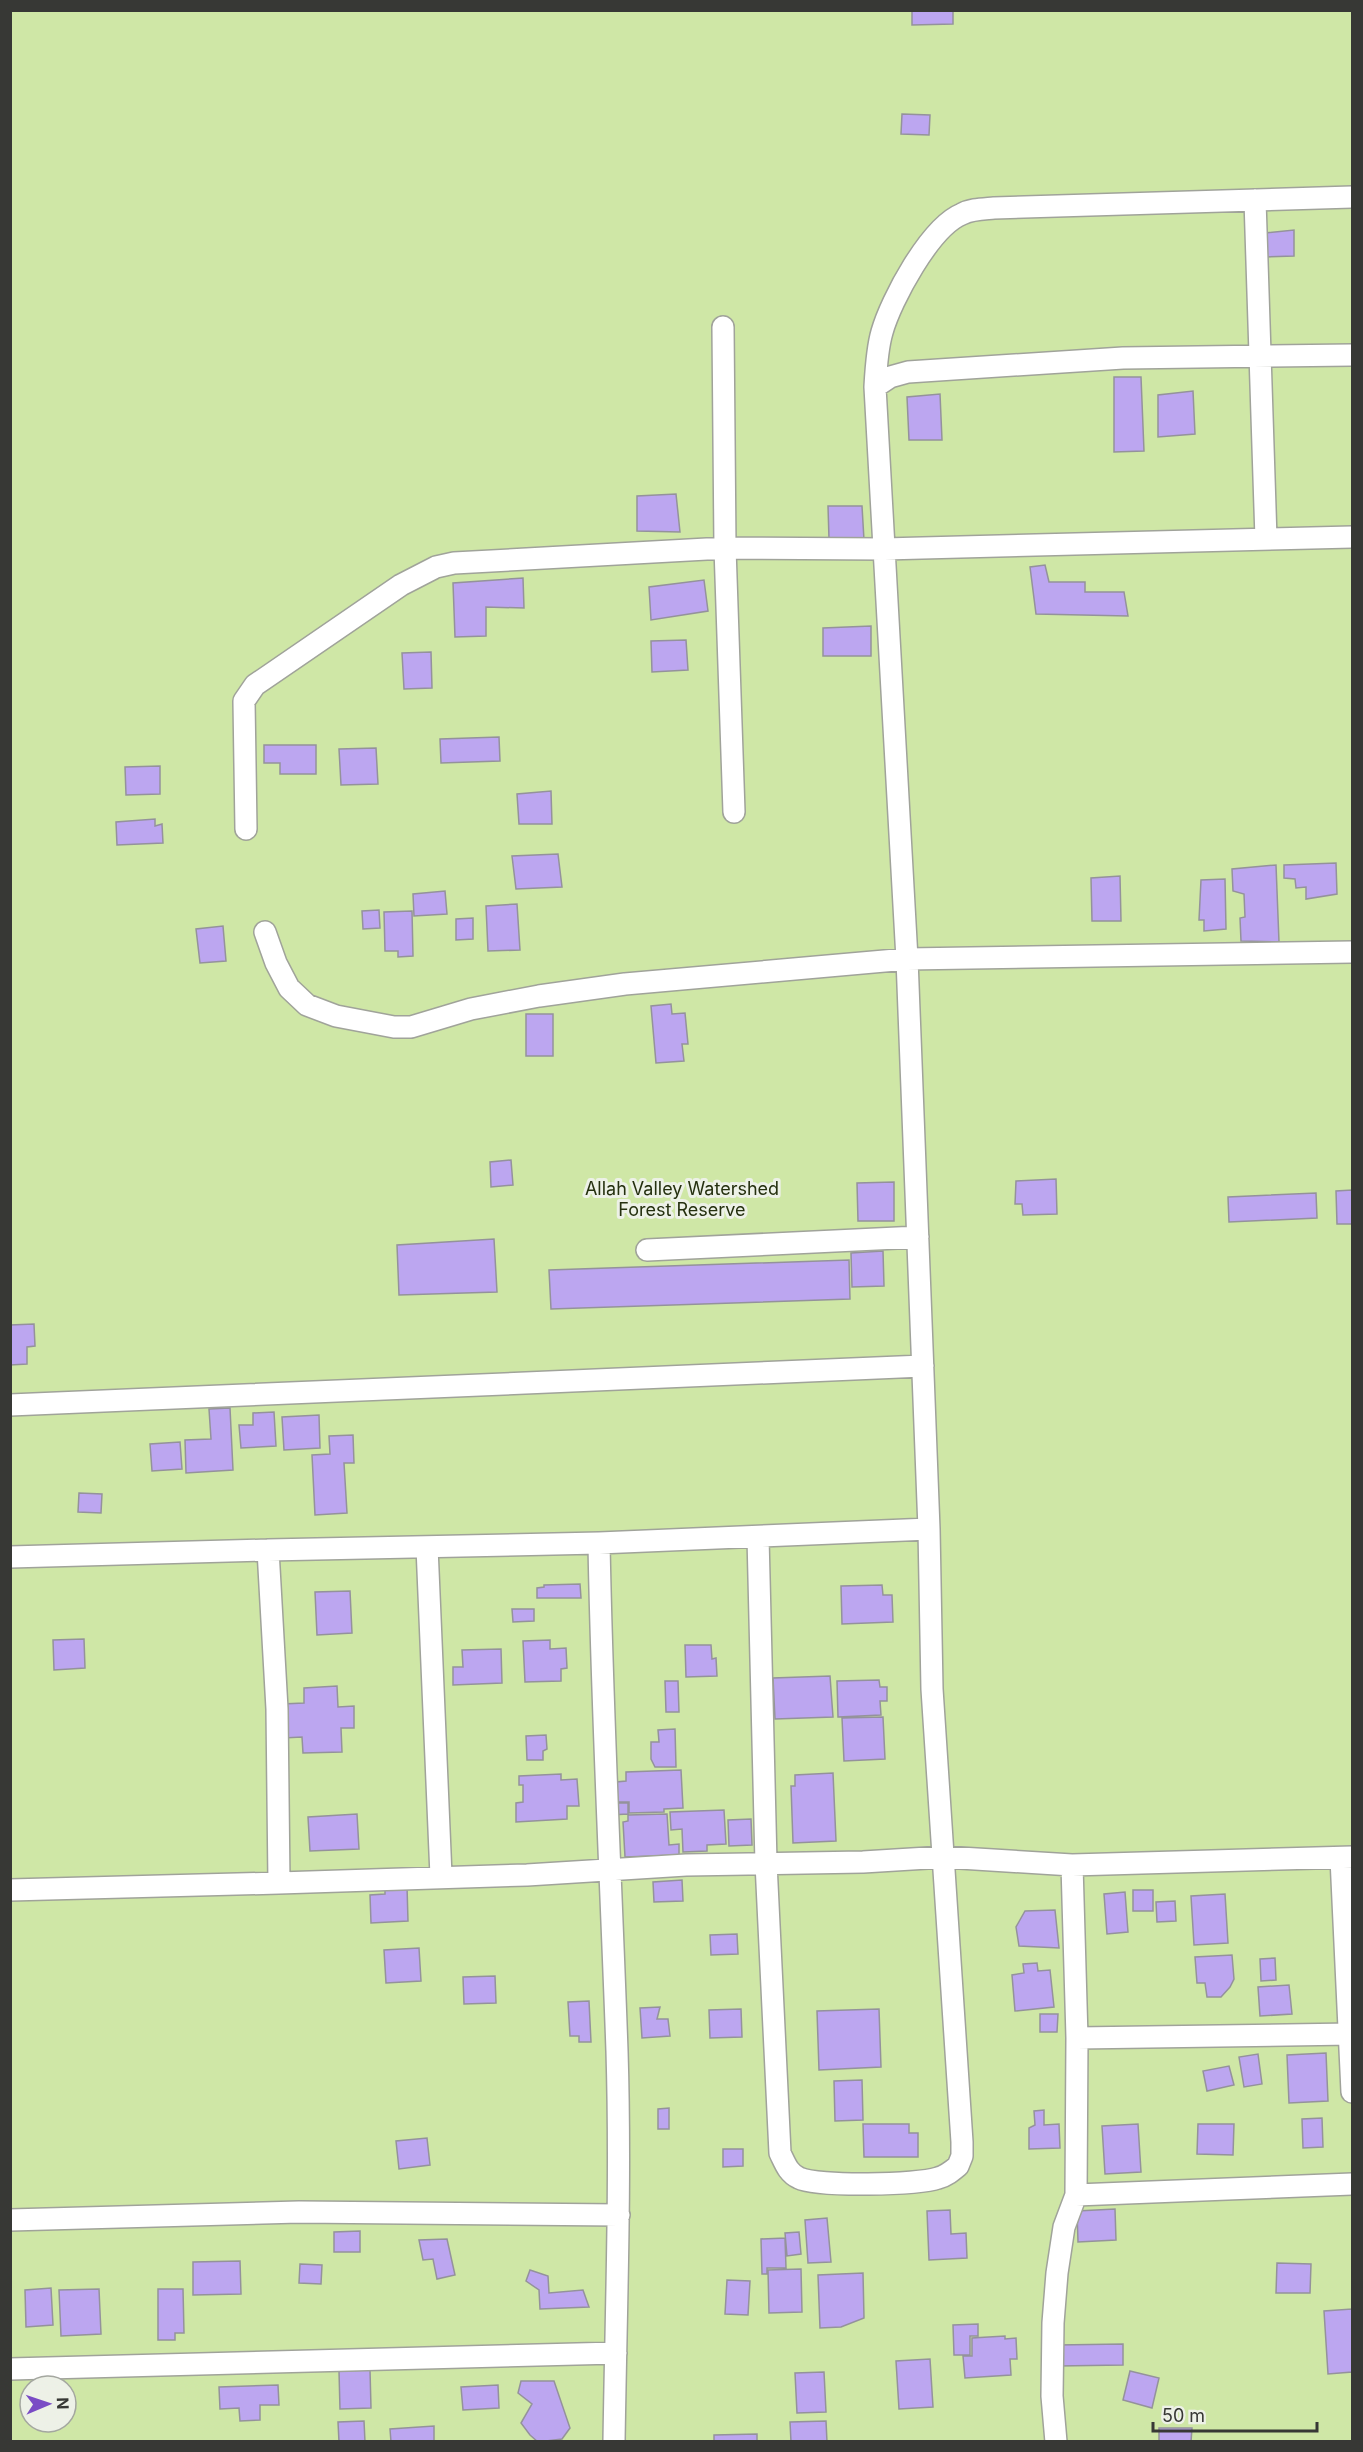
<svg xmlns="http://www.w3.org/2000/svg" width="1363" height="2452" viewBox="0 0 1363 2452" font-family="Inter,sans-serif">
  <rect width="100%" height="100%" fill="#edf1e7"/>
  <path fill="#cfe7a6" fill-rule="evenodd" d="M11 11H1352V2441L11 2442ZM30 2386H66V2422H30Z"/>
  <path fill="#bca6f0" stroke="#94929b" stroke-width="1.5" d="M912 10H953V24L912 25Z
    M902 114 930 115 929 135 901 134Z
    M1294 230V256L1266 257 1265 233Z
    M1114 377H1141L1144 451 1114 452Z
    M1193 391 1195 434 1158 437V395Z
    M940 394 942 440H909L907 397Z
    M676 494 680 532 637 531V496Z
    M828 506H862L864 540 829 539Z
    M1045 565 1049 582H1085V592H1124L1128 616 1036 614 1030 567Z
    M523 578 524 608 486 607V636L455 637 453 583Z
    M704 580 708 611 651 620 649 587Z
    M871 626V656H823V628Z
    M686 640 688 670 652 672 651 641Z
    M431 652 432 688 404 689 402 653Z
    M499 737 500 761 441 763 440 739Z
    M264 745H316V774H280V763H264Z
    M376 748 378 784 341 785 339 749Z
    M160 766V794L126 795 125 767Z
    M551 791 552 824H519L517 794Z
    M155 819V826L162 824 163 843 117 845 116 822Z
    M558 854 562 887 516 889 512 856Z
    M1336 863 1337 894 1306 899V887L1296 888 1295 879 1284 878V865Z
    M1276 865 1279 942 1241 941 1240 918 1245 917 1244 894 1233 891 1232 869Z
    M1120 876 1121 921H1092L1091 878Z
    M1225 879 1226 929 1204 931V920H1199L1201 880Z
    M445 891 447 914 414 916 413 894Z
    M517 904 520 950 488 951 486 906Z
    M379 910 380 928 363 929 362 911Z
    M412 911 413 956 398 957V951H385L384 912Z
    M473 918V939L456 940V919Z
    M223 926 226 961 200 963 196 929Z
    M671 1004 672 1014 685 1013 688 1044H682L684 1061 656 1063 651 1006Z
    M526 1014H553V1056H526Z
    M511 1160 513 1185 491 1187 490 1162Z
    M1056 1179 1057 1214 1023 1215 1022 1204H1015L1016 1181Z
    M894 1182V1221H858L857 1183Z
    M1352 1190V1224H1337L1336 1191Z
    M1316 1193 1317 1218 1229 1222 1228 1197Z
    M494 1239 497 1292 399 1295 397 1245Z
    M883 1251 884 1286 852 1287 851 1253Z
    M849 1260 850 1299 551 1309 549 1270Z
    M34 1324 35 1346 27 1347V1364L10 1365V1325Z
    M230 1408 233 1470 186 1473 185 1440 211 1439 209 1409Z
    M274 1412 276 1446 241 1448 239 1425H253V1413Z
    M319 1415 320 1448 284 1450 282 1417Z
    M353 1435 354 1463H344L347 1513 315 1515 312 1455 330 1454 329 1436Z
    M180 1442 182 1469 152 1471 150 1444Z
    M79 1493 102 1494 101 1513 78 1512Z
    M580 1584 581 1598H537V1588L544 1587V1585Z
    M882 1585 883 1595H892L893 1622 842 1624 841 1586Z
    M350 1591 352 1633 317 1635 315 1592Z
    M512 1609H534V1621L513 1622Z
    M84 1639 85 1668 54 1670 53 1640Z
    M550 1640V1649L566 1648 567 1668 561 1669V1681L525 1682 523 1641Z
    M685 1645H711L712 1659 716 1658 717 1676 686 1677Z
    M501 1649 502 1683 453 1685V1667H463L462 1650Z
    M830 1676 833 1717 775 1719 773 1678Z
    M879 1680 880 1687H887V1701H880L881 1715 838 1717 837 1681Z
    M665 1681H678L679 1712H666Z
    M337 1686 338 1707 354 1706V1728H341L342 1752 303 1753 302 1737 283 1738 282 1704 304 1703V1688Z
    M883 1717 885 1759 844 1761 842 1718Z
    M675 1729 676 1767H655L651 1759V1742H659L658 1730Z
    M546 1735 547 1749 543 1751V1760H527L526 1736Z
    M681 1770 683 1808 664 1809V1812L629 1813V1802H617L616 1782 626 1781V1772Z
    M833 1773 836 1841 793 1843 791 1786H795V1775Z
    M561 1774V1780L577 1779 579 1806H567V1819L516 1822V1803L523 1802V1785H519V1776Z
    M609 1803H628V1814L609 1815Z
    M724 1810 726 1844 707 1845V1851L683 1852 682 1829 671 1830 670 1812Z
    M357 1814 359 1849 310 1851 308 1817Z
    M667 1814 669 1845 679 1844V1855L625 1857 623 1822 628 1821V1815Z
    M751 1819 752 1845 729 1846 728 1820Z
    M682 1880 683 1901 654 1902 653 1882Z
    M407 1886 408 1921 371 1923 370 1895 385 1894V1887Z
    M1133 1890H1153V1911H1133Z
    M1125 1892 1128 1932 1107 1934 1104 1894Z
    M1225 1894 1228 1943 1194 1945 1191 1896Z
    M1175 1901 1176 1921 1157 1922 1156 1902Z
    M1055 1910 1059 1948 1019 1946 1016 1927 1025 1911Z
    M737 1934 738 1954 711 1955 710 1935Z
    M419 1948 421 1981 386 1983 384 1950Z
    M1232 1955 1234 1979 1230 1987 1221 1997H1207L1205 1983H1197L1195 1957Z
    M1275 1958 1276 1980 1261 1981 1260 1959Z
    M1037 1963 1038 1971 1050 1970 1054 2007 1015 2011 1012 1975 1024 1973 1023 1964Z
    M495 1976 496 2003 464 2004 463 1977Z
    M1289 1985 1292 2014 1260 2016 1258 1987Z
    M589 2001 591 2042H579V2036H570L568 2002Z
    M660 2007 657 2019H668L670 2036 642 2038 640 2008Z
    M741 2009 742 2037 710 2038 709 2010Z
    M879 2009 881 2067 819 2070 817 2011Z
    M1040 2014H1058L1057 2032H1040Z
    M1326 2053 1328 2101 1289 2103 1287 2055Z
    M1258 2054 1262 2084 1244 2087 1239 2057Z
    M1229 2066 1234 2085 1207 2091 1203 2071Z
    M862 2080 863 2120 835 2121 834 2081Z
    M669 2108V2129H658V2109Z
    M1044 2110V2125L1059 2124 1060 2148 1029 2149V2128L1035 2125 1034 2111Z
    M1322 2118 1323 2147 1303 2148 1302 2119Z
    M863 2124H909V2133H918V2157H864Z
    M1138 2124 1141 2172 1105 2174 1102 2126Z
    M1198 2124H1234L1233 2155 1197 2154Z
    M427 2138 430 2165 399 2169 396 2141Z
    M723 2149H743V2166L723 2167Z
    M1115 2209 1116 2240 1078 2242 1077 2211Z
    M950 2210 951 2234 966 2233 967 2258 929 2260 927 2211Z
    M827 2218 831 2262 808 2263 805 2220Z
    M360 2231V2252H334V2232Z
    M799 2232 801 2254 787 2256 785 2233Z
    M785 2238 786 2268H767V2274H762L761 2239Z
    M447 2239 455 2275 437 2279 433 2259 423 2260 419 2240Z
    M240 2261 241 2294 193 2295V2262Z
    M1277 2263 1311 2264 1310 2293H1276Z
    M300 2264 322 2265 321 2284 299 2283Z
    M801 2269 802 2312 769 2313 768 2270Z
    M530 2270 548 2276 549 2293 583 2290 589 2307 540 2309 539 2290 526 2281Z
    M863 2273 864 2318 841 2327 820 2328 818 2275Z
    M727 2280 750 2281 748 2315 725 2314Z
    M51 2288 53 2325 26 2327 25 2290Z
    M99 2289 101 2334 61 2336 59 2290Z
    M158 2289H183L184 2333H175V2340H158Z
    M1352 2309V2372L1328 2374 1324 2311Z
    M978 2324V2336H970V2355H954L953 2325Z
    M1005 2336V2339L1016 2338 1017 2359H1010L1011 2375 965 2378 963 2356H972V2338Z
    M1123 2344V2365L1058 2366 1057 2345Z
    M930 2359 933 2407 899 2409 896 2361Z
    M370 2370 371 2408 340 2409 339 2371Z
    M1130 2371 1159 2378 1152 2408 1123 2400Z
    M824 2372 826 2412 797 2413 795 2373Z
    M521 2381H554L570 2428 562 2439 538 2442 530 2435 521 2423 532 2404 518 2393Z
    M278 2385 279 2405H260V2420L240 2421 239 2408 220 2409 219 2387Z
    M498 2385 499 2408 463 2410 461 2387Z
    M364 2421 365 2442H339L338 2422Z
    M826 2421 827 2442H791L790 2422Z
    M434 2426V2442H391L390 2429Z
    M1159 2428H1192L1191 2442H1159Z
    M757 2434V2442H714V2435Z"/>
  <g fill="none" stroke-linecap="round" stroke-linejoin="round">
    <g stroke="#a0a39a" stroke-width="24">
      <path id="minor" d="M1255 200 1266 539
        M723 327 725 548 734 812
        M875 387C876 369 877 349 882 332 891 300 930 227 962 214 971 209 983 209 994 208L1352 197
        M246 829 244 701 255 685 401 585 436 567 454 563 725 548 884 549 1352 537
        M265 932 276 963 289 988 307 1005 336 1016 394 1027H411L471 1009 539 996 625 984 907 959 1352 952
        M647 1250 918 1237
        M10 1405 923 1366
        M758 1537 766 1863 780 2153C785 2163 788 2173 799 2178 817 2187 918 2185 938 2178 946 2176 952 2171 958 2166L962 2156V2142L932 1689 929 1529 907 959 875 387 890 377 908 372 1123 358 1352 355
        M599 1543C602 1712 611 1881 617 2051 621 2181 616 2311 614 2442
        M427 1547 441 1876
        M10 1557 268 1550
        M1341 1858 1352 2092
        M279 1883 277 1709 268 1550 599 1543 929 1529
        M10 1890 279 1883 527 1875 686 1865 863 1862 944 1857 1072 1865 1352 1857
        M1077 2038 1352 2034
        M1076 2195 1352 2184
        M10 2220 299 2212 619 2215
        M10 2369 616 2353
        M1056 2442 1052 2396 1053 2323 1057 2273 1064 2227 1076 2195 1077 2038 1072 1865"/>
    </g>
    <use href="#minor" stroke="#fff" stroke-width="21"/>
  </g>
  <g text-anchor="middle" dominant-baseline="central" stroke-width="6" stroke-linejoin="round" paint-order="stroke">
    <g font-size="18" fill="#25300f" stroke="#edf1e7">
      <text x="682" y="1188">Allah Valley Watershed<tspan x="682" dy="21">Forest Reserve</tspan></text>
    </g>
  </g>
  <rect width="1363" height="2452" fill="none" stroke="#373835" stroke-width="24"/>
  <g transform="translate(48 2404) rotate(88)"><circle r="28" fill="#edf1e7" stroke="#a4a7a0" stroke-width="1.5"/>
  <path d="M0-4.5L10 22L0 15L-10 22Z" fill="#7a4cc5"/>
  <text y="-9" font-size="16" font-weight="bold" text-anchor="middle" fill="#373835">N</text>
  </g>
  <path d="M1153 2422v9h164v-9" fill="none" stroke="#373835" stroke-width="3"/>
  <text x="1162" y="2422" font-size="18" fill="#373835" stroke="#edf1e7" stroke-width="4.5" paint-order="stroke">50 m</text>
</svg>
